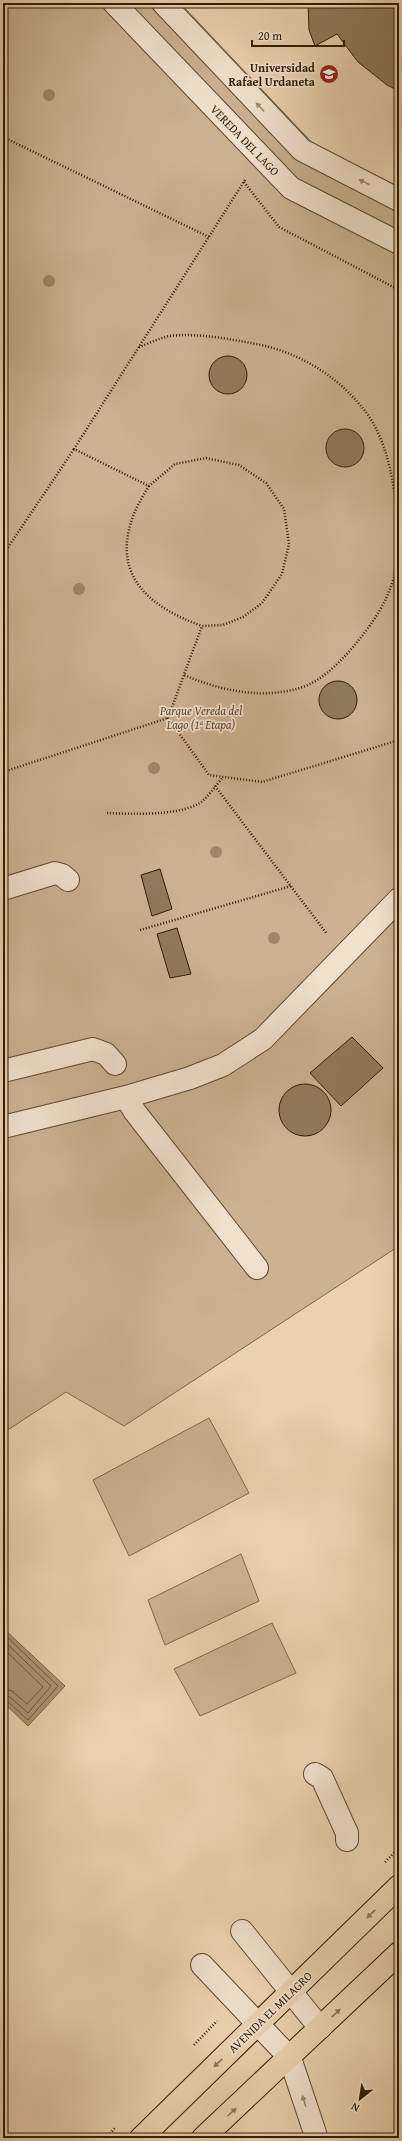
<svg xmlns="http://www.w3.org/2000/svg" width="402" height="2141" viewBox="0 0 402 2141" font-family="'Gentium Book Plus',serif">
  <rect width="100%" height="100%" fill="#ead1b0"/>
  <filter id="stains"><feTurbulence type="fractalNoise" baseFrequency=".005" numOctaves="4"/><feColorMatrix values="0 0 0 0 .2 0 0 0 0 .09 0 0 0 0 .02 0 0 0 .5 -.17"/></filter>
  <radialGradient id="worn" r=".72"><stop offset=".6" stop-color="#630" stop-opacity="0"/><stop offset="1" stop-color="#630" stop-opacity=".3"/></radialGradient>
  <path fill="#cab293" stroke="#7c674c" d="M3 3H180L320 151 399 187V1246L124 1426 66 1392 3 1433Z
    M209 1418 249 1493 129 1556 93 1480Z
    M241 1554 259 1601 165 1645 148 1600Z
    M272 1623 296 1673 200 1716 174 1669Z"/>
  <path fill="#aa9376" stroke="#796348" d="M3 1628 65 1686 28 1726 3 1702Z"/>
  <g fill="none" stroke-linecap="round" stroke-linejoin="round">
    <path stroke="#6c583d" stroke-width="1" d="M3 1633 58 1686 28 1720 7 1701 3 1700
      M3 1640 51 1686 28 1713 10 1697 3 1695
      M3 1648 43 1687 27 1704 12 1691 3 1689"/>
  </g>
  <path fill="#907a5d" stroke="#2f1c04" d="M308 3H399V91L387 85 358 62 337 34 315 46 309 30Z
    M209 375a19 19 0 1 1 38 0a19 19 0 1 1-38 0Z
    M326 448a19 19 0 1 1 38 0a19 19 0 1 1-38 0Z
    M319 700a19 19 0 1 1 38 0a19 19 0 1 1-38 0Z
    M160 869 172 909 152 916 141 875Z
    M177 928 191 974 170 978 157 934Z
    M352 1037 383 1068 341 1106 310 1073Z
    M279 1110a26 26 0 1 1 52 0a26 26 0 1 1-52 0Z"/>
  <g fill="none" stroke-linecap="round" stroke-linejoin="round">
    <g stroke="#5e492f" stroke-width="24">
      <path id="minor" d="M114 3 291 188 399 243
        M163 3 302 150 399 200
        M3 889 55 873 62 875 68 880
        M3 1071 93 1049 106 1054 115 1064
        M126 1097 135 1112 257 1268
        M3 1127 126 1097 190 1078 223 1065 263 1039 399 899
        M315 1774 322 1778 347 1833V1840
        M242 1931 320 2028
        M202 1965 290 2058 315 2133 314 2138"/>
    </g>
    <g stroke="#2f1c04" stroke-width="24">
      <path id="major" d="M141 2138 399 1886
        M203 2138 399 1953"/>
    </g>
    <path stroke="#2f1c04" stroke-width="2.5" stroke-dasharray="1 2" stroke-linecap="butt" d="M3 137 209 237
      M245 180 74 449 149 486 175 464 206 458 239 465 266 483 284 509 289 544 282 574 262 603 243 617 223 625 202 626 168 718 209 775 262 782 399 740
      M244 182 279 227 399 290
      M139 347C148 344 159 338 169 336 196 333 224 338 251 343 297 351 336 374 365 411 396 450 402 530 394 577 387 602 374 621 358 641 344 658 325 679 303 687 264 700 221 691 184 675
      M149 486C143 496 136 507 132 519 112 578 152 608 202 626
      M3 555 74 449
      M3 772 168 718
      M215 786 327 934
      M107 813C132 814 175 816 198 804 205 801 217 784 223 777
      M140 930 291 886
      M385 1862 399 1848
      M194 2045 217 2021
      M106 2138 115 2128"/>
    <use href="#minor" stroke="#f1e1cc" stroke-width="22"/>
    <use href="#major" stroke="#ead1b0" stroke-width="22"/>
  </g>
  <g fill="#9d8669">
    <circle cx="49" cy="95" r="6"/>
    <circle cx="49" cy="281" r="6"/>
    <circle cx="79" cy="589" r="6"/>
    <circle cx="154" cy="768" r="6"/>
    <circle cx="216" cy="852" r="6"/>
    <circle cx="274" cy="938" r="6"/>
  </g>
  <defs><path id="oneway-solid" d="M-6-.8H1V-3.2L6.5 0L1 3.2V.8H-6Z"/></defs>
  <g fill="#9a8872">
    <use href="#oneway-solid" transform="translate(260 107) rotate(-133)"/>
    <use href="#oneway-solid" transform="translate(364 182) rotate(-154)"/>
    <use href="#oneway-solid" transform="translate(304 2101) rotate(-108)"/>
  </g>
  <g fill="#8c765a">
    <use href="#oneway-solid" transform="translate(371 1914) rotate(136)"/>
    <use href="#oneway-solid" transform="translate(336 2013) rotate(-44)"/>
    <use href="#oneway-solid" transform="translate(218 2063) rotate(136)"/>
    <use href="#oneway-solid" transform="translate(232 2112) rotate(-42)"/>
  </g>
  <defs>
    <g id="university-disc" transform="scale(1)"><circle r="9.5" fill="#8f2418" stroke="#f1e1cc"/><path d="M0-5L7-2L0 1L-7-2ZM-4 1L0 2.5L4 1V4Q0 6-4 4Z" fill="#fff"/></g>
  </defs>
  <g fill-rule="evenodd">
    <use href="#university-disc" x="329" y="74"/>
  </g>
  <g text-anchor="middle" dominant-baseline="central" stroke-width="3.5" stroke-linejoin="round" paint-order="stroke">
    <g font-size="12" font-weight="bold" fill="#2f1c04" stroke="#f1e1cc" text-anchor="end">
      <text x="315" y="67">Universidad<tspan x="315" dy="14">Rafael Urdaneta</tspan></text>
    </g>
    <g font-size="12" fill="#2f1c04" stroke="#f1e1cc">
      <text transform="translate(245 140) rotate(46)">VEREDA DEL LAGO</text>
      <text transform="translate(270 2012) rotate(-44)">AVENIDA EL MILAGRO</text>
    </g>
    <g font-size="12" font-style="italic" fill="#5e492f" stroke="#f1e1cc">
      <text x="201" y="710">Parque Vereda del<tspan x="201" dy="14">Lago (1ª Etapa)</tspan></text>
    </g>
  </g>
  <rect width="402" height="2141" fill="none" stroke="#ead1b0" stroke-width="16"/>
  <rect x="4" y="4" width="394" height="2133" fill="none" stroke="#2f1c04" stroke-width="2"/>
  <rect x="8" y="8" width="386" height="2125" fill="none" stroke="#2f1c04"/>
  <g transform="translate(360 2099) rotate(210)" stroke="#f1e1cc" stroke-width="3" paint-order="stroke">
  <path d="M0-3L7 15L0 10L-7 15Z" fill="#2f1c04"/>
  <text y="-6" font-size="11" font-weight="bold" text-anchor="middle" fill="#2f1c04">N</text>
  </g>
  <path d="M252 40v6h92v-6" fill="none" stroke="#2f1c04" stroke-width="2"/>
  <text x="258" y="40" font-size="12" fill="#2f1c04" stroke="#f1e1cc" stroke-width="3" paint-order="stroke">20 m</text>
  <rect width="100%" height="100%" filter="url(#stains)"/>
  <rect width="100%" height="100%" fill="url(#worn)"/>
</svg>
